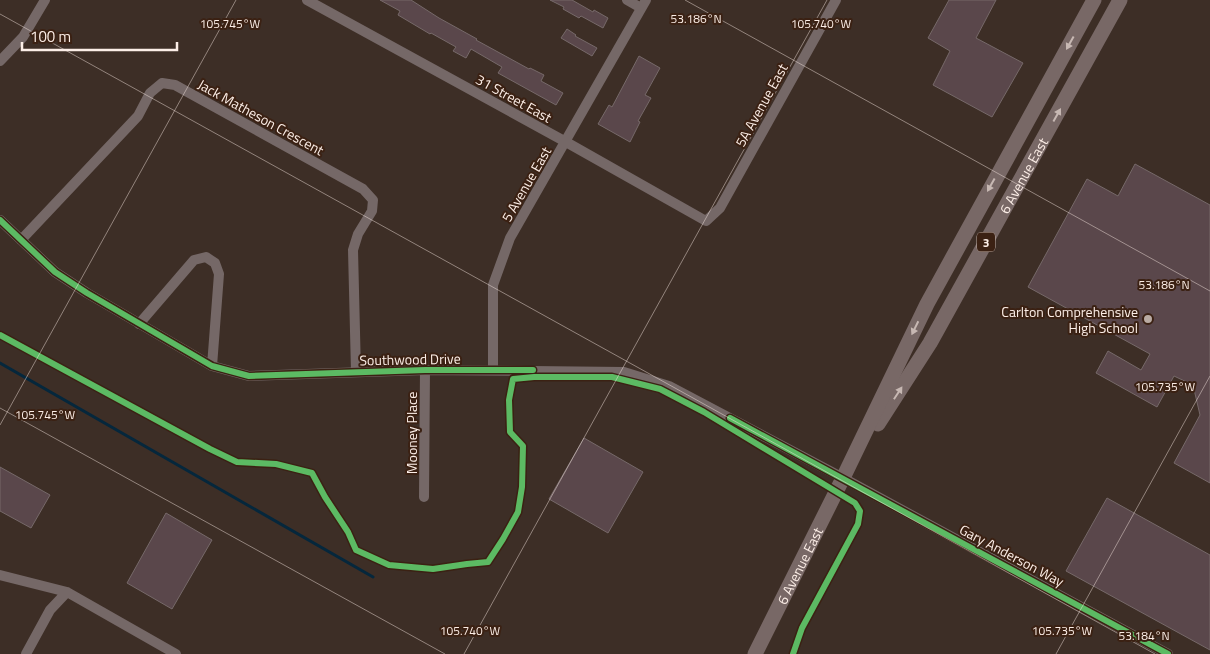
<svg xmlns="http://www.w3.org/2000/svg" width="1210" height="654" viewBox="0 0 1210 654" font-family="'Titillium Web',sans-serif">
  <rect width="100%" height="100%" fill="#3d2e26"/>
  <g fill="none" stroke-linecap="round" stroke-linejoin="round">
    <path stroke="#05273c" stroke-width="3" d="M0 363 373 577"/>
  </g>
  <path fill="#5a474b" stroke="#766969" d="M380 0H411L439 18 477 39 476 40 529 69 530 68 544 75 541 81 563 93 556 105 498 73 502 67 471 49 466 58 453 51 456 47 431 33 430 34 398 15 400 11Z
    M550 0H572L593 12 594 10 608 18 603 28 581 16 579 18 563 9 564 7Z
    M949 0H996L976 38 1023 63 992 117 933 85 950 51 928 38Z
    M567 29 576 35 575 36 597 48 592 56 561 38Z
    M639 56 660 68 645 95 651 98 638 121 640 122 630 142 598 124 609 105 612 107Z
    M1135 164 1210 205V483L1174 463 1200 415 1193 385 1174 376 1157 407 1096 373 1108 351 1141 370 1150 354 1028 287 1087 179 1118 196Z
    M584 438 643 472 608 533 549 499Z
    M0 467 50 495 31 528 0 511Z
    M1107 498 1210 555V650L1066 571Z
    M166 513 212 540 172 609 127 583Z"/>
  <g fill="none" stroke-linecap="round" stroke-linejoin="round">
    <path stroke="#756867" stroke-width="10" d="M307 0 566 142 706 221 720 208 836 0
      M627 0 641 8
      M0 61 23 37 45 0
      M0 220 55 272 87 293 212 366 249 376 425 370 624 372 669 386 843 478 1168 654
      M21 240 138 116 150 93 162 83 175 85 363 189 373 200 372 211 358 234 353 250 356 372
      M139 324 194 260 206 257 215 263 219 274 212 366
      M493 370V285L510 238 646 0
      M424 497 425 370
      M0 575 67 592 176 654
      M26 654 50 610 67 592"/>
    <g stroke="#786866" stroke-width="15">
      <path id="s1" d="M878 424 930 343 1120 0"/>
      <path id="s2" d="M755 654 843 478 927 304 1094 0"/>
    </g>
    <g stroke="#3b2113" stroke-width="9">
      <path id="cycleway" d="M0 220 55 272 87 293 212 366 249 376 425 370H533
        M0 335 210 449 237 462 276 464 312 473 325 497 348 532 356 550 389 565 433 569 467 564 488 562 503 539 518 512 522 487 523 446 510 432 509 400 513 379 534 377H612L660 389 704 412 855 503 860 511 858 524 802 628 793 654
        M730 418 1168 654"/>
    </g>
    <use href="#cycleway" stroke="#5cba63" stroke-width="6"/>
  </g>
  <defs><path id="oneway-solid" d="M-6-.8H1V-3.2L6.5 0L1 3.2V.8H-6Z" transform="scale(1.25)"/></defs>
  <g fill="#c7b8b3">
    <use href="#oneway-solid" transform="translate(1070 43) rotate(119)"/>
    <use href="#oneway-solid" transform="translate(1057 115) rotate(-61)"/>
    <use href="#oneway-solid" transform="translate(991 185) rotate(119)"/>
    <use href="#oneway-solid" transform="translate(915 328) rotate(116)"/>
    <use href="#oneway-solid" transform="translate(898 393) rotate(-57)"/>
  </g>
  <path fill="none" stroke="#fceee7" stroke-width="1" stroke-opacity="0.45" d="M685 0 1210 291M0 14 1155 654M0 408 445 654M0 425 236 0M464 654 827 0M1056 654 1210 376"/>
  <circle fill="#b9aba3" stroke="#3b2113" stroke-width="2" cx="1148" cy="319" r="5"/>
  <g text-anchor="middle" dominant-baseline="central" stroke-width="4" stroke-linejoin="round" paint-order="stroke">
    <rect fill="#3b2113" stroke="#c2b0a7" stroke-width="1" x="977" y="232.5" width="18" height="19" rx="4"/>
    <g font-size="12" font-weight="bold" fill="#fceee7">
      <text x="986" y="242">3</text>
    </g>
    <g font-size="14" fill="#fceee7" stroke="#3b2113">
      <text transform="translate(514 98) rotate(29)">31 Street East</text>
      <text transform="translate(761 105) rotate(-61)">5A Avenue East</text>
      <text transform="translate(261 117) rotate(29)">Jack Matheson Crescent</text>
      <text stroke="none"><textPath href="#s1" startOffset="288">6 Avenue East</textPath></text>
      <text transform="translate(526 184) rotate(-60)">5 Avenue East</text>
      <text transform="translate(410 359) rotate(-1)">Southwood Drive</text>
      <text transform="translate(411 433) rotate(-90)">Mooney Place</text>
      <text transform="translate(1012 555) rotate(28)">Gary Anderson Way</text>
      <text stroke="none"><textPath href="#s2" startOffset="99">6 Avenue East</textPath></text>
    </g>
    <g font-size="14" fill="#fceee7" stroke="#3b2113" text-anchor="end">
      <text x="1138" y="311">Carlton Comprehensive<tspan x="1138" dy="16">High School</tspan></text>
    </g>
  </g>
  <g font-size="12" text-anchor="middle" fill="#fceee7" stroke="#3b2113" stroke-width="4" stroke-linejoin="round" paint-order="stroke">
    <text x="696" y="23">53.186°N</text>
    <text x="230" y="28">105.745°W</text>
    <text x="821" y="28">105.740°W</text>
    <text x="1164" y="289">53.186°N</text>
    <text x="1165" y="391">105.735°W</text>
    <text x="45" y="419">105.745°W</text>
    <text x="470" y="635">105.740°W</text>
    <text x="1062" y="635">105.735°W</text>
    <text x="1144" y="640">53.184°N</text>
  </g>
  <path d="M22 42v8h155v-8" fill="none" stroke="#fceee7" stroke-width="2.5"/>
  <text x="30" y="42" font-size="15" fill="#fceee7" stroke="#3b2113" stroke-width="4" paint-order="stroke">100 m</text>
</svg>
